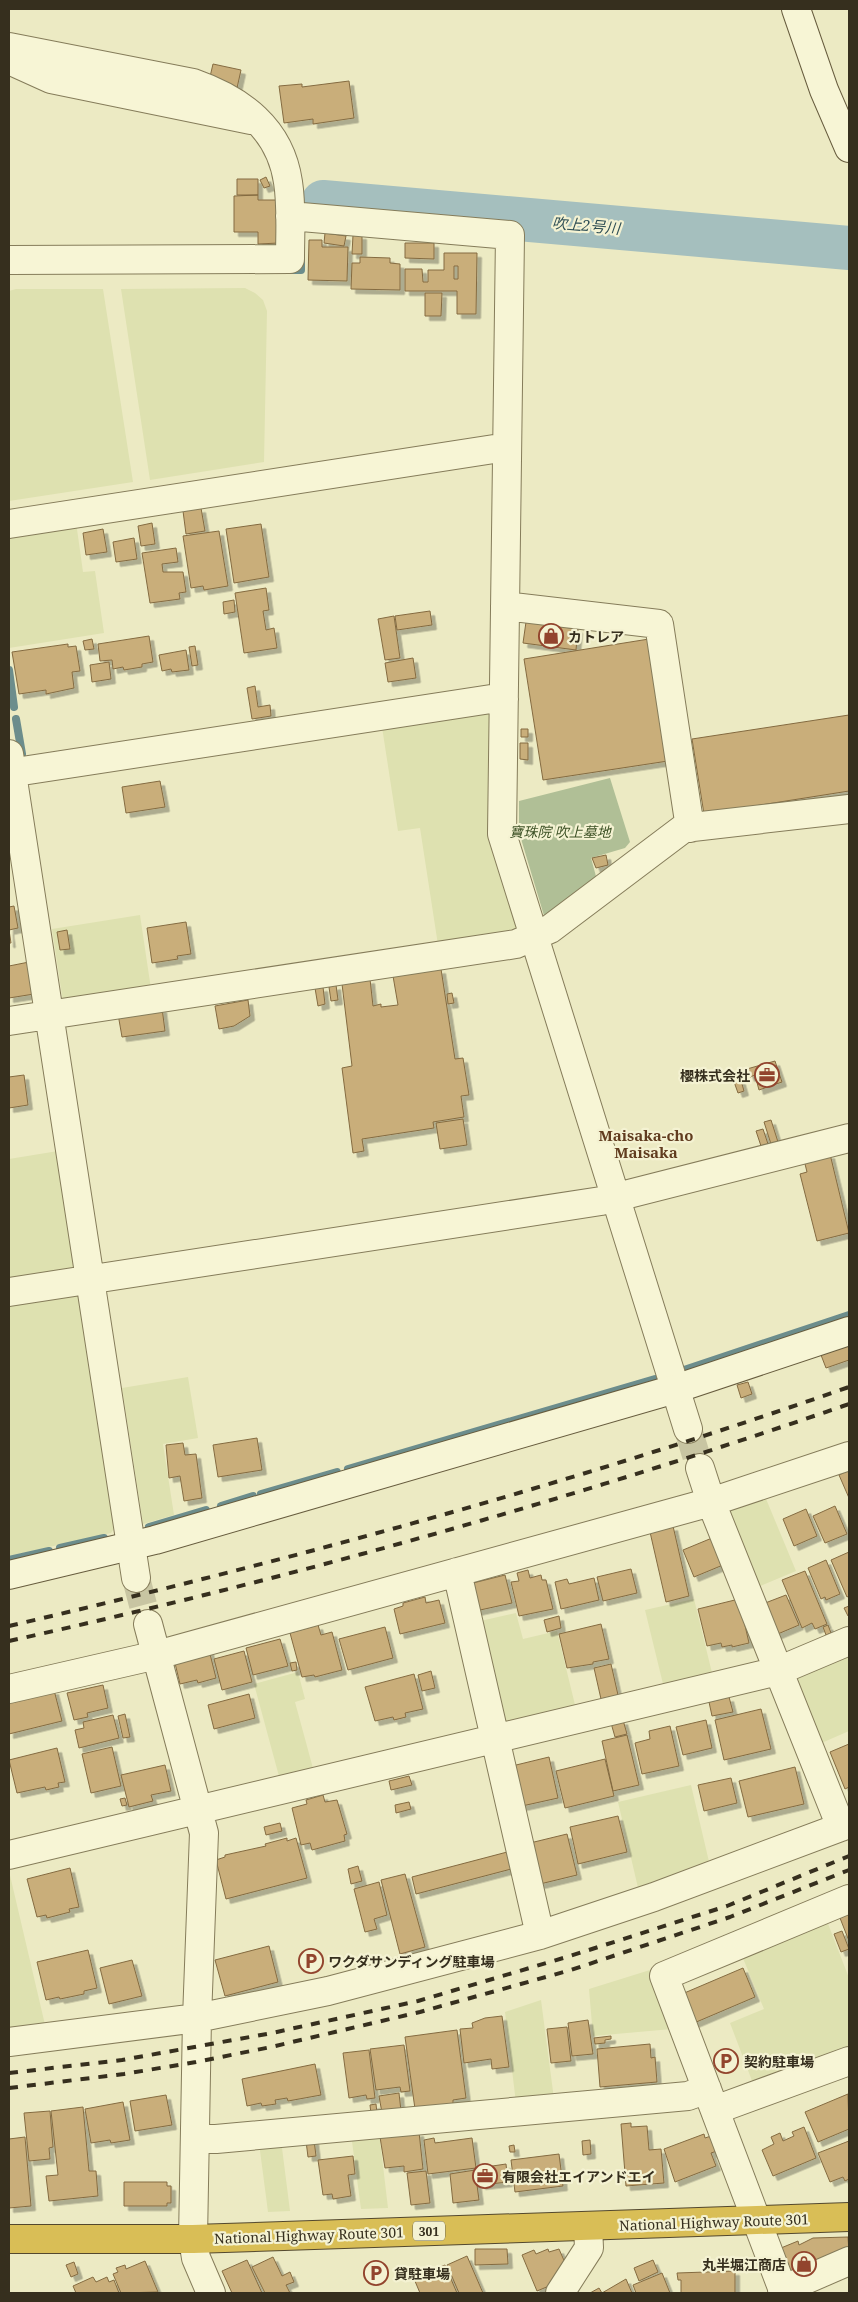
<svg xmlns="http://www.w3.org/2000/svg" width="858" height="2302" font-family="'Noto Serif','Noto Sans JP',serif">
<defs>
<filter id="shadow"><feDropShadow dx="4.5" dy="4.5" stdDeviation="0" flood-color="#0004"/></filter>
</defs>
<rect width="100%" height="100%" fill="#eceac3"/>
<path fill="#dee1b0" d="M245 288 255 293 263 300 267 311 264 462 150 480 121 289Z
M16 289H103L133 482 9 501V291Z
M76 522 83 572 95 571 104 633 9 648V533Z
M485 711 493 718 518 925 513 933 438 945 420 828 398 831 382 727Z
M140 915 151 989 63 1002 52 929Z
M58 1151 76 1265 71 1271 9 1280V1159Z
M74 1293 81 1297 116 1526 111 1533 9 1556V1303Z
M188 1377 198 1438 163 1444 174 1515 143 1524 122 1388Z
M764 1494 796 1571 753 1589 723 1507Z
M694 1599 713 1677 664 1688 645 1610Z
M516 1613 523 1639 557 1631 576 1709 505 1726 476 1622Z
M849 1656V1731L817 1745 795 1678Z
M298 1672 305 1699 295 1702 314 1772 280 1780 254 1684Z
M691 1785 710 1866 639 1892 618 1802Z
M9 1871 46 2029 9 2034Z
M825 1916 849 1978V2051L754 2086 730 2023 764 2009 740 1951Z
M650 1970 672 2029 593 2036 589 1989Z
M541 2000 554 2099 516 2103 505 2012Z
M379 2132 388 2208 361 2209 351 2134Z
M281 2140 290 2211 268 2212 259 2143Z"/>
<path fill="#b8ca97" d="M375 186 818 225 824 227 826 233 823 238 817 240 374 200 369 198 367 193 370 188Z"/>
<path fill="#b0bf96" d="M610 778 630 842 625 848 591 858 597 880 545 919 519 832V801Z"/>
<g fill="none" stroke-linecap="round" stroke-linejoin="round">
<path stroke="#6c8d8c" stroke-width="8" d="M321 205 323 202
M288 270H301V257
M9 670 14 707
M16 719 22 754
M681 1371 849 1315
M348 1469 655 1379
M261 1494 337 1472
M221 1506 253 1496
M149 1527 206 1510
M60 1548 104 1538
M9 1560 49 1551"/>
<path stroke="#a5bfbe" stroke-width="44" d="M323 202 849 248"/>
</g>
<path fill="#c9ae7a" stroke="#846b41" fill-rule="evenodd" filter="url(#shadow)" d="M213 64 241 70 237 88 209 81Z
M349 81 354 118 313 124V119L284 123 279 86 302 84V87Z
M266 177 270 186 264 188 260 180Z
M237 179H258V195H237Z
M258 195V200H279V243L258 244V232H234V196Z
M325 233 346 236 344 246 324 243Z
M353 235H362V254H352Z
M309 240H322V247H348L347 281 308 280Z
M405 243H434V259L405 258Z
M444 253H477L476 314H457V291H405V269H422L423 282H428V270H444ZM454 266H458V279H454Z
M360 257 390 258V263L400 264V290L351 289 352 263H360Z
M425 293H442L441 316H425Z
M201 508 205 531 186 534 183 511Z
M152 523 155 544 141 546 138 526Z
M261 524 269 577 234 583 226 529Z
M103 529 107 552 86 555 83 533Z
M219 531 228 586 204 590 203 586 191 588 183 536Z
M134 538 137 559 116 562 113 542Z
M176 548 178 562 162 564 163 572H183L186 592 179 593 180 599 150 603 142 553Z
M266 588 269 610 263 611 266 630 274 628 277 648 244 653 235 593Z
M234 600 235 612 224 614 223 602Z
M430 611 432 625 397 630 395 616Z
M394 616 400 658 385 660 378 619Z
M526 622 578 629 576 650 523 643Z
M149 636 153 662 142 664V667L124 670 123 667 113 669 112 660 100 661 98 644Z
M92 639 94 649 85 650 83 641Z
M649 639 668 761 543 780 524 659Z
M68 644V647L76 646 80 671 72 672 74 688 46 694V690L19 694 12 652Z
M195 646 198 665 192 666 189 647Z
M186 650 189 670 172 672 171 669 162 671 159 655Z
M413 658 416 678 388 682 385 663Z
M109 662 111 679 92 682 90 665Z
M255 686 258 707 270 705 271 716 252 719 247 688Z
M849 715V791L704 814 692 739Z
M521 729H528V737H521Z
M520 743H528V760L520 759Z
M160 781 165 807 126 813 122 787Z
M606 855 608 865 596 868 592 858Z
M14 906 18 928 9 930 11 943H9V907Z
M186 922 191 954 177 956 178 959 152 963 147 928Z
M67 930 70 949 60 950 57 932Z
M29 962 34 994 9 998V966Z
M441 969 455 1059 463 1058 469 1095 461 1096 464 1117 433 1122 434 1128 362 1139 364 1151 353 1153 342 1068 352 1066 342 984 370 979 373 1006 381 1004V1007L398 1005 393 976Z
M336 985 338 1000 331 1001 329 987Z
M323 987 325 1004 318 1006 315 988Z
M452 993 454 1003 448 1004 447 994Z
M248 1000 250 1016 234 1026 219 1029 215 1006Z
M162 1008 165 1031 122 1037 118 1014Z
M775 1061 782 1082 759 1090 755 1075 750 1077 747 1069Z
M24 1075 28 1105 9 1108V1077Z
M740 1077 744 1091 738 1093 733 1079Z
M463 1119 467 1145 440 1149 436 1123Z
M771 1120 778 1142 771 1144 764 1122Z
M763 1129 768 1144 761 1146 756 1131Z
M830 1154 849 1233 817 1241 800 1174 807 1172 804 1160Z
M849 1345V1360L826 1368 821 1355Z
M748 1382 752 1394 741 1398 737 1385Z
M257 1438 262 1470 218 1477 213 1445Z
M183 1443 185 1455 196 1454 202 1498 184 1501 180 1476 169 1478 166 1445Z
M849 1470V1498L839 1475Z
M835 1506 847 1534 825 1543 813 1516Z
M806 1509 817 1536 794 1546 783 1519Z
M673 1526 689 1596 666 1602 650 1532Z
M712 1538 723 1565 694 1577 683 1550Z
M849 1552V1596L847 1597 831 1560Z
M826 1560 840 1594 826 1600 825 1597 821 1599 808 1568Z
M631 1569 637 1593 603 1601 597 1577Z
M528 1570 530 1578 541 1575 542 1580H546L553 1609 519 1616 511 1582 519 1581 517 1573Z
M805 1571 827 1624 815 1629 812 1623 802 1628 782 1580Z
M505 1575 512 1603 471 1612 465 1585Z
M594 1578 599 1600 561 1609 555 1582 567 1579 569 1584Z
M786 1595 799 1625 773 1636 760 1605Z
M425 1597 426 1603 439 1600 445 1623 400 1634 394 1609 403 1606V1603Z
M739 1599 749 1643 732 1647V1645L722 1647 721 1643 707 1646 698 1609Z
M849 1606V1615L848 1616 844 1608Z
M559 1616 561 1628 547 1632 544 1620Z
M601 1624 609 1659 593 1662V1664L567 1668 559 1634Z
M318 1625 321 1635 332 1632 342 1670 315 1677 314 1675 302 1677 290 1633Z
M828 1625 831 1633 826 1635 823 1627Z
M385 1627 393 1658 348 1670 339 1639Z
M280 1639 288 1666 253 1675 246 1648Z
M209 1650 216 1678 198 1683 197 1680 180 1684 174 1659Z
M244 1651 252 1682 222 1690 214 1659Z
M296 1662 297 1670 292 1671 290 1663Z
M611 1664 618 1695 601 1699 594 1668Z
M431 1671 435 1688 422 1691 418 1675Z
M414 1674 423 1709 405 1713 406 1717 394 1720 393 1717 375 1721 365 1687Z
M103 1685 108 1708 87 1713 88 1717 74 1720 67 1693Z
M54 1690 62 1721 9 1734V1700Z
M249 1694 255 1718 214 1729 208 1705Z
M729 1697 733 1712 712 1716 709 1702Z
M761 1709 771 1749 724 1760 715 1720Z
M125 1714 130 1737 123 1738 118 1716Z
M113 1715 119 1738 79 1748 75 1730 84 1728 83 1722Z
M623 1720 627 1734 615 1737 611 1723Z
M706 1720 712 1748 683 1755 676 1727Z
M670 1726 679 1766 642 1774 635 1743 650 1739 649 1731Z
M627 1735 639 1785 613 1791 602 1741Z
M849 1744V1787L845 1789 830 1752Z
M112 1747 121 1786 91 1793 82 1754Z
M57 1748 65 1782 58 1783 59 1787 46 1790 45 1787 17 1793 9 1760Z
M549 1757 558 1798 522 1806 512 1766Z
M605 1759 614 1796 565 1808 556 1771Z
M165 1765 171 1791 151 1795 153 1801 129 1807 121 1775Z
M795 1767 804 1804 748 1817 739 1781Z
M409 1776 412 1785 391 1790 389 1781Z
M731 1778 737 1803 704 1811 698 1785Z
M323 1795 325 1802 337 1800 347 1834 344 1835 345 1841 312 1850 310 1843 301 1845 292 1808 307 1804 306 1800Z
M125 1798 127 1805 122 1806 120 1799Z
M409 1802 411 1809 396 1813 395 1805Z
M618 1816 627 1852 578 1864 570 1827Z
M280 1823 282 1831 266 1835 264 1827Z
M567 1834 577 1875 540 1884 530 1843Z
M287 1838V1841L296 1838 307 1878 226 1899 216 1860 225 1857V1855L266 1846 265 1844Z
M511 1851 515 1868 416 1894 412 1877Z
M358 1866 362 1881 351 1884 348 1869Z
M70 1868 79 1907 69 1909 70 1912 47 1918 46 1915 37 1917 27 1879Z
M405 1874 425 1947 400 1954 381 1880Z
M379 1882 387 1915 374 1919 377 1929 365 1932 354 1889Z
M849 1914V1941L840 1918Z
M842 1931 849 1949 841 1952 834 1934Z
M269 1946 278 1982 225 1996 215 1960Z
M88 1950 97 1988 84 1991V1994L60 1999 59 1997 46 2000 37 1962Z
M132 1960 142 1996 109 2004 100 1968Z
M743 1968 755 1997 694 2023 682 1994Z
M502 2016 509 2067 492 2069 491 2059 464 2063 460 2029 473 2028 472 2023 485 2018Z
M588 2020 593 2054 572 2056 568 2023Z
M567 2027 571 2061 551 2063 547 2029Z
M457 2030 466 2098 453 2100V2104L415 2109 405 2037Z
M611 2036V2039L605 2040V2043L595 2044 594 2038Z
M650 2044 651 2058 655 2057 657 2082 600 2087 597 2049Z
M404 2045 410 2091 401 2092 400 2087 376 2090 370 2049Z
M369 2050 375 2098 367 2099 366 2095 349 2098 343 2053Z
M315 2064 321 2095 288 2101 287 2098 275 2100 276 2104 262 2106 261 2103 247 2106 242 2079Z
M399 2093 401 2111 382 2113 379 2096Z
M848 2094 849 2129 818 2142 805 2112Z
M166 2095 172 2125 135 2131 130 2101Z
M123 2102 130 2140 111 2143 110 2140 91 2143 85 2109Z
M376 2104 377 2113 371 2114 370 2105Z
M83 2107 89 2171H96L98 2196 49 2201 46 2176 58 2175 51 2111Z
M50 2111 53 2147 49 2148 50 2159 29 2161 24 2113Z
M631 2123V2127L647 2126 649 2150 661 2149 664 2183 626 2186 621 2124Z
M804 2127 816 2158 773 2176 762 2150 774 2144 771 2137 780 2133 783 2141 794 2136 792 2132Z
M419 2132 423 2169 404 2172V2166L385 2168 380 2137Z
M704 2134 705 2138 711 2136 717 2151 711 2153 716 2166 675 2182 664 2149Z
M25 2137 31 2206 9 2208V2139Z
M434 2138 435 2143 472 2138 476 2168 428 2174 424 2140Z
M314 2140 316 2156 308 2157 306 2141Z
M590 2140 591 2154 583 2155 582 2141Z
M849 2141V2179L845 2181 843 2177 830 2182 818 2153Z
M514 2145 515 2152H510L509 2146Z
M559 2154 563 2186 515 2192 511 2160Z
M353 2156 355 2174 348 2175 351 2196 333 2199 332 2194 323 2195 318 2160Z
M506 2164 508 2182 481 2185 479 2168Z
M475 2170 479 2200 453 2203 450 2174Z
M426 2171 430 2203 411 2205 407 2173Z
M124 2182H167V2186H171V2203H167V2206H124Z
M848 2237 849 2252 793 2276 781 2248 798 2241 799 2245 813 2238Z
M475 2249H507L508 2264 475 2265Z
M548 2249 549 2252 559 2249 566 2265 561 2281 537 2291 522 2255 534 2250 536 2254Z
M467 2256 483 2293H459L447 2265Z
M273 2257 282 2276 290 2272 294 2282 286 2285 290 2293H265L252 2267Z
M247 2260 262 2293H232L222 2271Z
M653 2260 658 2272 639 2281 634 2268Z
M145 2261 158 2292 121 2293 113 2274 118 2272 116 2268 125 2265 126 2269Z
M74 2262 78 2274 71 2277 66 2265Z
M445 2265 457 2293H420L412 2274 425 2268 427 2272Z
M735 2271V2293H681V2280H678L677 2273Z
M662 2273 670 2293H636L633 2285Z
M93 2277 96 2282 107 2277 109 2282 114 2280 119 2293H76L73 2286Z
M626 2279 632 2293H590L599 2288 602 2293Z"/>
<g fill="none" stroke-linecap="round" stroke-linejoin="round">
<path stroke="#c8c5a2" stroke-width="28" stroke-dasharray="28 14" stroke-linecap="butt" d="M688 1429 700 1468
M136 1578 148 1624"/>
<defs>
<path id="street" d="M9 47 193 83C241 100 280 128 288 182 292 207 290 234 290 259L9 260
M9 60 51 79 251 120
M290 216 510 235 502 834 688 1429
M9 524 494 449H507
M505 606 659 624 690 828
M9 754 136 1578
M9 773 491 699H504
M9 1021 516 944 550 929 684 828 849 809
M9 1292 601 1201 849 1138
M700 1468 711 1502 841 1827
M457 1572 540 1935
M148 1624 204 1833 197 2018 193 2239 196 2258 211 2293
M9 1689 157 1655 711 1502 849 1456
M9 1855 778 1671 849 1641
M9 2042 197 2018 328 1991 540 1935 654 1897 849 1824
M715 2110 849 2061
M195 2139H216L688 2096 707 2089
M782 2290 849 2261
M560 2293 589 2248 588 2226
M784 2293 664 1976 849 1899"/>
<path id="secondary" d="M796 9 824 90 849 148
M9 1575 155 1540 675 1389 849 1331"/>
<path id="highway" d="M9 2239H193L849 2217"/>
</defs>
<use href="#street" stroke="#857c5a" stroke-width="30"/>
<use href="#secondary" stroke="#675c3e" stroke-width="30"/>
<use href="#highway" stroke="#53482e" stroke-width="30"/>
<use href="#street" stroke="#f7f5d5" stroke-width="28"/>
<use href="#secondary" stroke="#f7f5d5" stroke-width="28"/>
<use href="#highway" stroke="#d9be56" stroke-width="28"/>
<path stroke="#362f1e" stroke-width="4" stroke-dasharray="9 9" stroke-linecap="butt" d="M9 1626C292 1560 575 1483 849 1387
M9 1641C293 1578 574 1499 849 1404
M9 2073 122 2060 272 2033 418 2001 570 1956 727 1906 849 1856
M9 2088 124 2074 196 2062 271 2047 420 2012 571 1970 730 1917 849 1870"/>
</g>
<defs>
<symbol id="shop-ring" viewBox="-11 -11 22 22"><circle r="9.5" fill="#f4f2d2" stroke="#92442d" stroke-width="1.5"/><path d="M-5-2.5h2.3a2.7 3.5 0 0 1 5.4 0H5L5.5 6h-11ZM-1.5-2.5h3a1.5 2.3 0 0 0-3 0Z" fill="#92442d"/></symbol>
<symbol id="office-ring" viewBox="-11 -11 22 22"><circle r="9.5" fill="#f4f2d2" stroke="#92442d" stroke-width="1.5"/><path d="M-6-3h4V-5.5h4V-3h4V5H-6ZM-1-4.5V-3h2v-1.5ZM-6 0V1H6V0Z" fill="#92442d"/></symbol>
<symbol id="parking-ring" viewBox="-11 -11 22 22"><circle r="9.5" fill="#f4f2d2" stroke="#92442d" stroke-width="1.5"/><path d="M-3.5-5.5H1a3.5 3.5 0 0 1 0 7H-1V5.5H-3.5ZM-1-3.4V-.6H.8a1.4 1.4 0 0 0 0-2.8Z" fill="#92442d"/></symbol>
</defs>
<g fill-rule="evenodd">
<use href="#shop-ring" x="537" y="622" width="28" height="28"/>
<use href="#office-ring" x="753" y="1061" width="28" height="28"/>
<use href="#parking-ring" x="297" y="1947" width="28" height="28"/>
<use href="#parking-ring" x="712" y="2047" width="28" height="28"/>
<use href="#office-ring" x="471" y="2162" width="28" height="28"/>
<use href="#shop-ring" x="790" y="2250" width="28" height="28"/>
<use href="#parking-ring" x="362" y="2259" width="28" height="28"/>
</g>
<g text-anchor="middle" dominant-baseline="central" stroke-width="4.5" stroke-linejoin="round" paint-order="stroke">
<rect fill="#f4f2d2" stroke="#6f6a54" stroke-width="1" x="413" y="2221.5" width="32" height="19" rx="4"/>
<g font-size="12" font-weight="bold" fill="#362f1e">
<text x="429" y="2231">301</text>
</g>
<g font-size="14" font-weight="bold" fill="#362f1e" stroke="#f4f2d2" text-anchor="start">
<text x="568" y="636">カトレア</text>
<text x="750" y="1075" text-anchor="end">櫻株式会社</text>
<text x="328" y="1961">ワクダサンディング駐車場</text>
<text x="744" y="2061">契約駐車場</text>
<text x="502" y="2176">有限会社エイアンドエイ</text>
<text x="786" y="2264" text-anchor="end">丸半堀江商店</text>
<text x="394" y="2273">貸駐車場</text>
</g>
<g font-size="14" font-style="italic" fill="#3c5125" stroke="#f4f2d2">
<text x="560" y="831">寶珠院 吹上墓地</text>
</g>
<g font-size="14" fill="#362f1e" stroke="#f4f2d2">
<text transform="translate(714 2222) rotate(-2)">National Highway Route 301</text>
<text transform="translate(309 2235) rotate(-2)">National Highway Route 301</text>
</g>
<g font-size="15" font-style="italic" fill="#2e4e55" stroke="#f4f2d2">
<text transform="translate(586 225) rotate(5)">吹上2号川</text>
</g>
<g font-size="15" font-weight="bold" fill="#613c1f" stroke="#f4f2d2">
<text x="646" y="1135">Maisaka-cho<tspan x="646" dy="17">Maisaka</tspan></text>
</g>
</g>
<rect width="858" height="2302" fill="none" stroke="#362f1e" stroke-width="20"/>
</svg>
